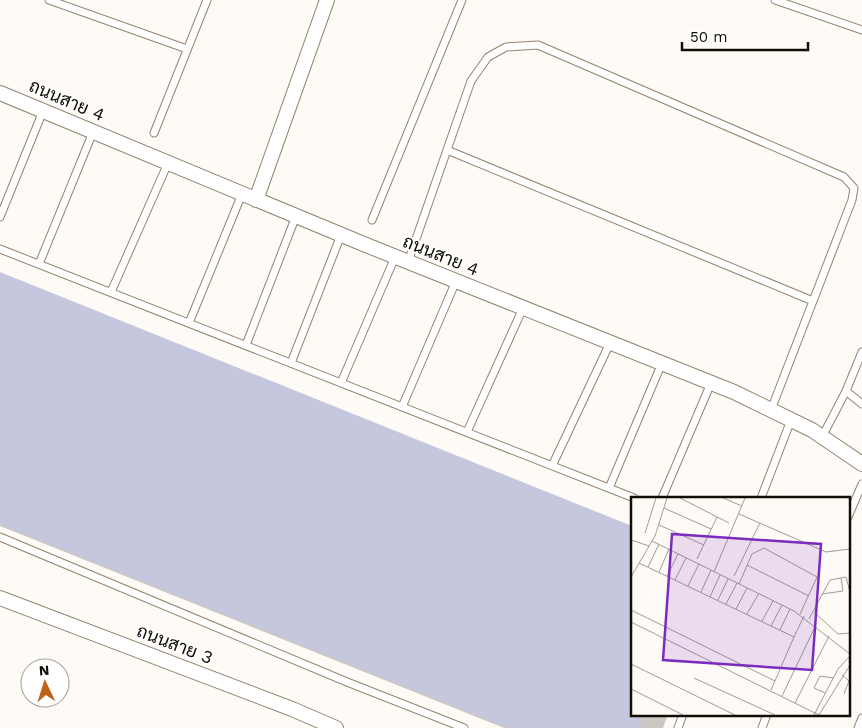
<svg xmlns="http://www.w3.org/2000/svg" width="862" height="728" font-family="'Work Sans',Sarabun,sans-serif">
<rect width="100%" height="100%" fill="#fefbf6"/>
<path fill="#0003" d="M0 273 632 527V714H668L663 728H504L0 526Z"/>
<path fill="#c5c7df" d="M0 272 632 526V714H644L639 728H509L0 524Z"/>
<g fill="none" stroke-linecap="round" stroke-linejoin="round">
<defs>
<path id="lane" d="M49 0 187 49
M775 0 862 30
M154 133 207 0
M447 150 813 301
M0 217 43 111
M372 220 462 0
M0 249 634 498
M408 262 471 81 488 57 506 47 538 45 844 177 854 188 852 200 771 410
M39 264 93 132
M111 292 168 163
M189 323 242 194
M246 345 296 216
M291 363 341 235
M341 383 395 257
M846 391 862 404
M402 407 456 281
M467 432 523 308
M822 437 846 391 862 352
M552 466 610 343
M609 488 662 363
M662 498 711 383
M761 498 791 420
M848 517 862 484
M0 537 347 682 464 728
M678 728 683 714
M762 728 767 714
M858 728 862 718"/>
<path id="street" d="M0 93 366 245 734 392 812 430 862 464
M256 200 327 0
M0 598 292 709 336 728"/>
</defs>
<use href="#lane" stroke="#928470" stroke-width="9"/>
<use href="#street" stroke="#928470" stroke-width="16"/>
<use href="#lane" stroke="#fff" stroke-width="7"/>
<use href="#street" stroke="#fff" stroke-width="14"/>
</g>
<g text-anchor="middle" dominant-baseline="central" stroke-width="4" stroke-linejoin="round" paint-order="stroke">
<g font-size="18" fill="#120d06" stroke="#fff">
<text transform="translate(67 100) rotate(23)">ถนนสาย 4</text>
<text transform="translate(441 255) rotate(22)">ถนนสาย 4</text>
<text transform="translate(175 644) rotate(21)">ถนนสาย 3</text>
</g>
</g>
<g transform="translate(631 497)">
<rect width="219" height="219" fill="#fefbf6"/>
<path fill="none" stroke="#a09c96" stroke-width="1" d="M49 1 98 26M92 1 111 9M33 11 80 32M108 17 195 55 219 52M28 28 73 48M14 36 25 1M0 43 18 49M21 44 163 114 219 157M66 62 86 20M8 66 163 140 173 119M116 68 178 99M17 70 28 47M28 75 38 52M83 75 114 1M36 79 47 57M103 79 129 26M0 80 24 39 36 1M44 83 55 61M108 87 121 57 133 51 186 80 169 117M57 89 68 67M70 95 80 73M191 97 212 94 210 81M79 100 89 78M87 103 97 82M95 107 106 86M105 112 116 91M0 113 144 184M183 115 207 137 219 136M116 117 128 96M178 122 199 83 215 80 219 95M131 124 142 104M0 125 188 218M140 129 151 108M149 133 159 112M0 167 104 218M211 178 218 184 213 197M63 181 144 218M0 192 52 218M140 193 163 140M194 196 183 191 189 179 202 181M151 199 185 128M164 206 198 139M183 218 207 172 219 159M188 218 219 168"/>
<path fill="#7b2cbf" fill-opacity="0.15" stroke="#7b2cbf" stroke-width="2.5" d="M41 37 190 47 181 173 32 163Z"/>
<rect width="219" height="219" fill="none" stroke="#120d06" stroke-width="2.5"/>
</g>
<g transform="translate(45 683) rotate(356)"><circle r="24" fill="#ffffff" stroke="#a09e9b"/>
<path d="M0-4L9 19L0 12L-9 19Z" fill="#c06216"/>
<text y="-8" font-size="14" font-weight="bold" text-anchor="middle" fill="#120d06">N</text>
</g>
<path d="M682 42v8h126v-8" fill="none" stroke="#120d06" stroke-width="2.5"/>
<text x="690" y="42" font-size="15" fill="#120d06" stroke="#ffffff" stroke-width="4" paint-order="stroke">50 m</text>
</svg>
